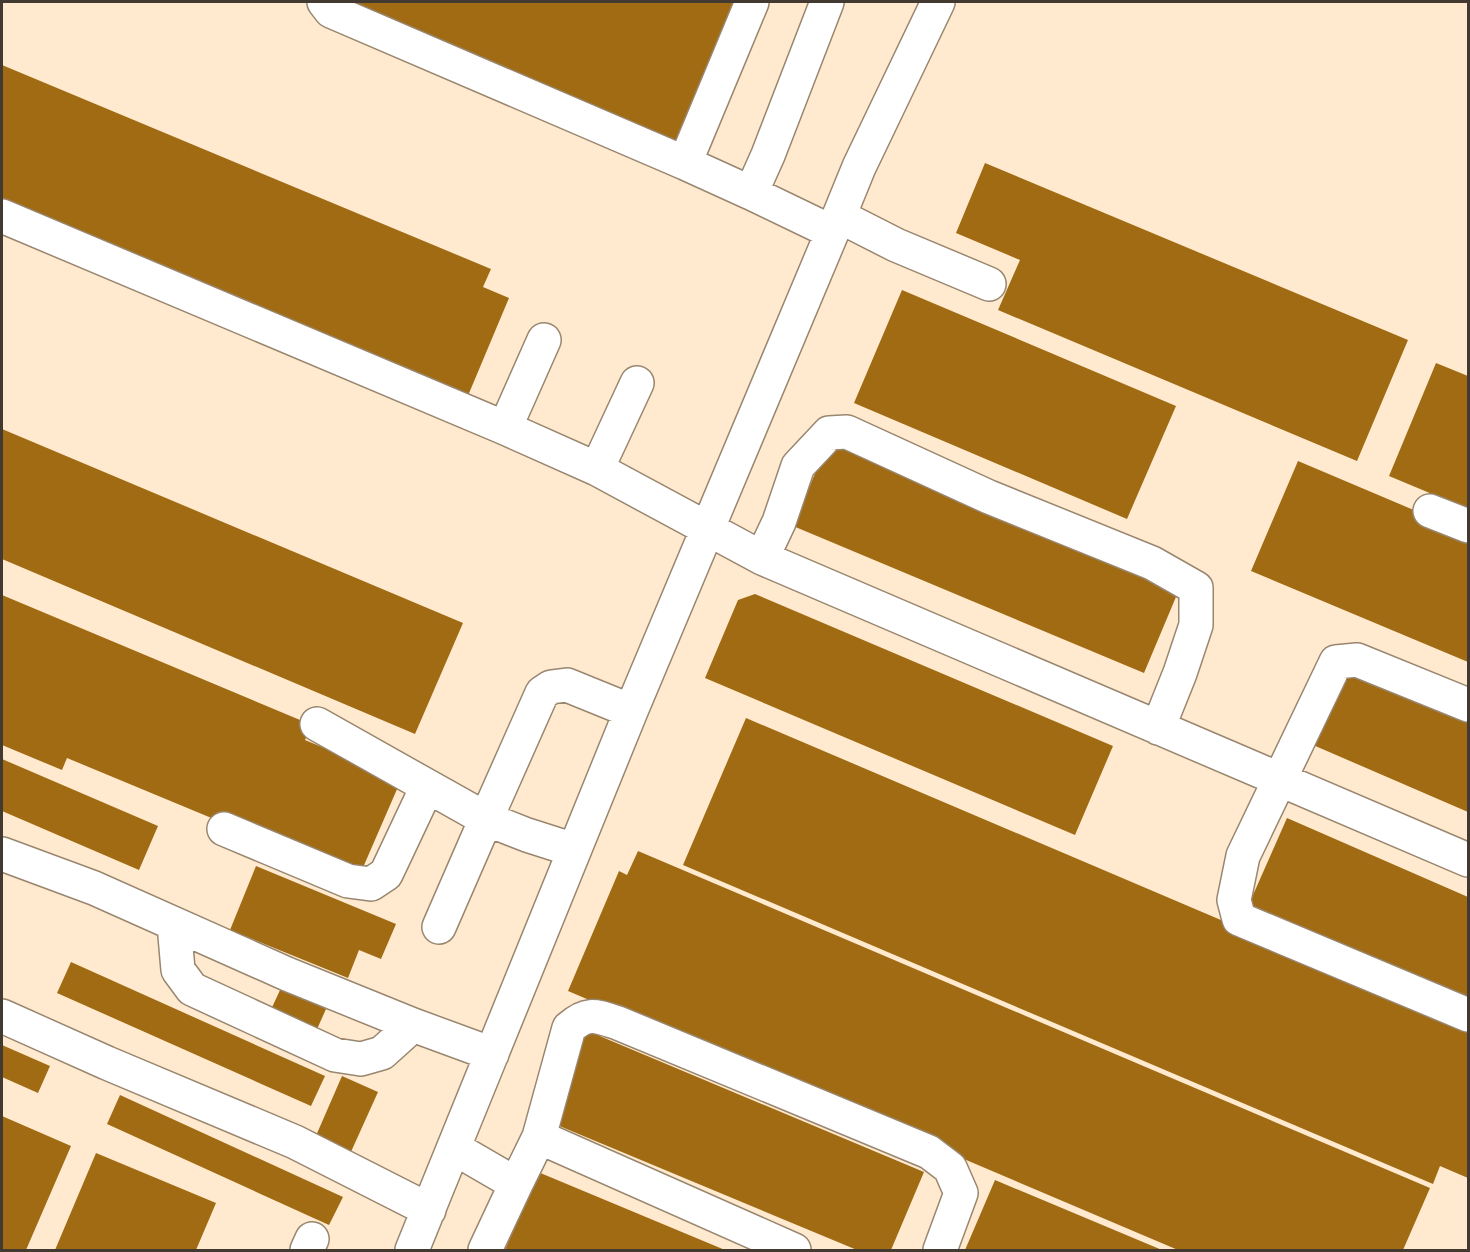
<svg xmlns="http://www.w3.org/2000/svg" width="1470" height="1252" font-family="'Times New Roman',serif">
<rect width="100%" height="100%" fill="#ffead0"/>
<path fill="#a06b13" d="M331 2H733L674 153Z
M2 65 491 269 483 287 509 298 467 398 2 204Z
M985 163 1408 340 1357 461 998 310 1020 260 956 233Z
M902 290 1176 406 1127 519 854 403Z
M1436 363 1468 376V509L1389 476Z
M2 429 463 623 415 734 2 559Z
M830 438 1181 585 1144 673 793 526Z
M1298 461 1468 533V662L1251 571Z
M755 594 1113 746 1075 835 705 678 738 600Z
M2 595 312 725 305 740 401 780 358 879 67 758 62 770 2 745Z
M1352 657 1468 707V812L1313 745Z
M746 718 1468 1025V1178L1440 1166 1433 1184 683 865Z
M2 759 158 826 139 870 2 811Z
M1287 818 1468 897V999L1249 904Z
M638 851 1430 1188 1403 1250H1178L568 991 619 871 627 875Z
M256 866 396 924 381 959 359 950 348 978 230 930Z
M71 962 325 1076 311 1106 57 993Z
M281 988 326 1009 314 1036 268 1016Z
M583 1029 924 1172 891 1250H857L545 1120Z
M2 1045 50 1066 38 1093 2 1077Z
M342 1076 378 1092 350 1154 315 1138Z
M120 1095 343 1197 329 1225 107 1124Z
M2 1116 71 1146 26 1250H2Z
M96 1153 216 1203 196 1250H55Z
M538 1172 725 1250H505Z
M995 1180 1162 1250H965Z"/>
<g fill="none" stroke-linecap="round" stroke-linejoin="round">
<defs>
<path id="minor" d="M324 2 331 11 685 163
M827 2 768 155 751 193 832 232
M751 193 685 163 752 2
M2 216 505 428 597 469 762 558 1468 860
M839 216 896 245 989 284
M505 428 544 340
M597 469 637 383
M1430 511 1468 526
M762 558 779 522 798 466 829 433 847 432 989 497 1152 563 1196 588V625L1180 673 1158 728
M1468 705 1357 660 1336 662 1243 856 1234 900 1239 919 1468 1015
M317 724 486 819 542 693 551 687 567 685 631 711
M224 829 348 881 371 884 386 874 427 787
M2 854 94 888 287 974 413 1025 492 1054
M174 924 178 970 192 989 335 1055 361 1059 382 1053 413 1025
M439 927 486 819 527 835 574 850
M2 1016 107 1063 295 1142 429 1210
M539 1137 794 1250
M454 1148 516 1184 539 1137 569 1028C588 1011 596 1016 618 1023L929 1152 950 1168 961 1193 940 1250
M307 1250 312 1239
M412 1250 631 711 839 216 859 167 938 2
M485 1250 516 1184"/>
</defs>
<use href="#minor" stroke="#99866f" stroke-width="36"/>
<use href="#minor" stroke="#fff" stroke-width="33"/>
</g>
<rect width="1470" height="1252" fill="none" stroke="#423a30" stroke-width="6"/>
</svg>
